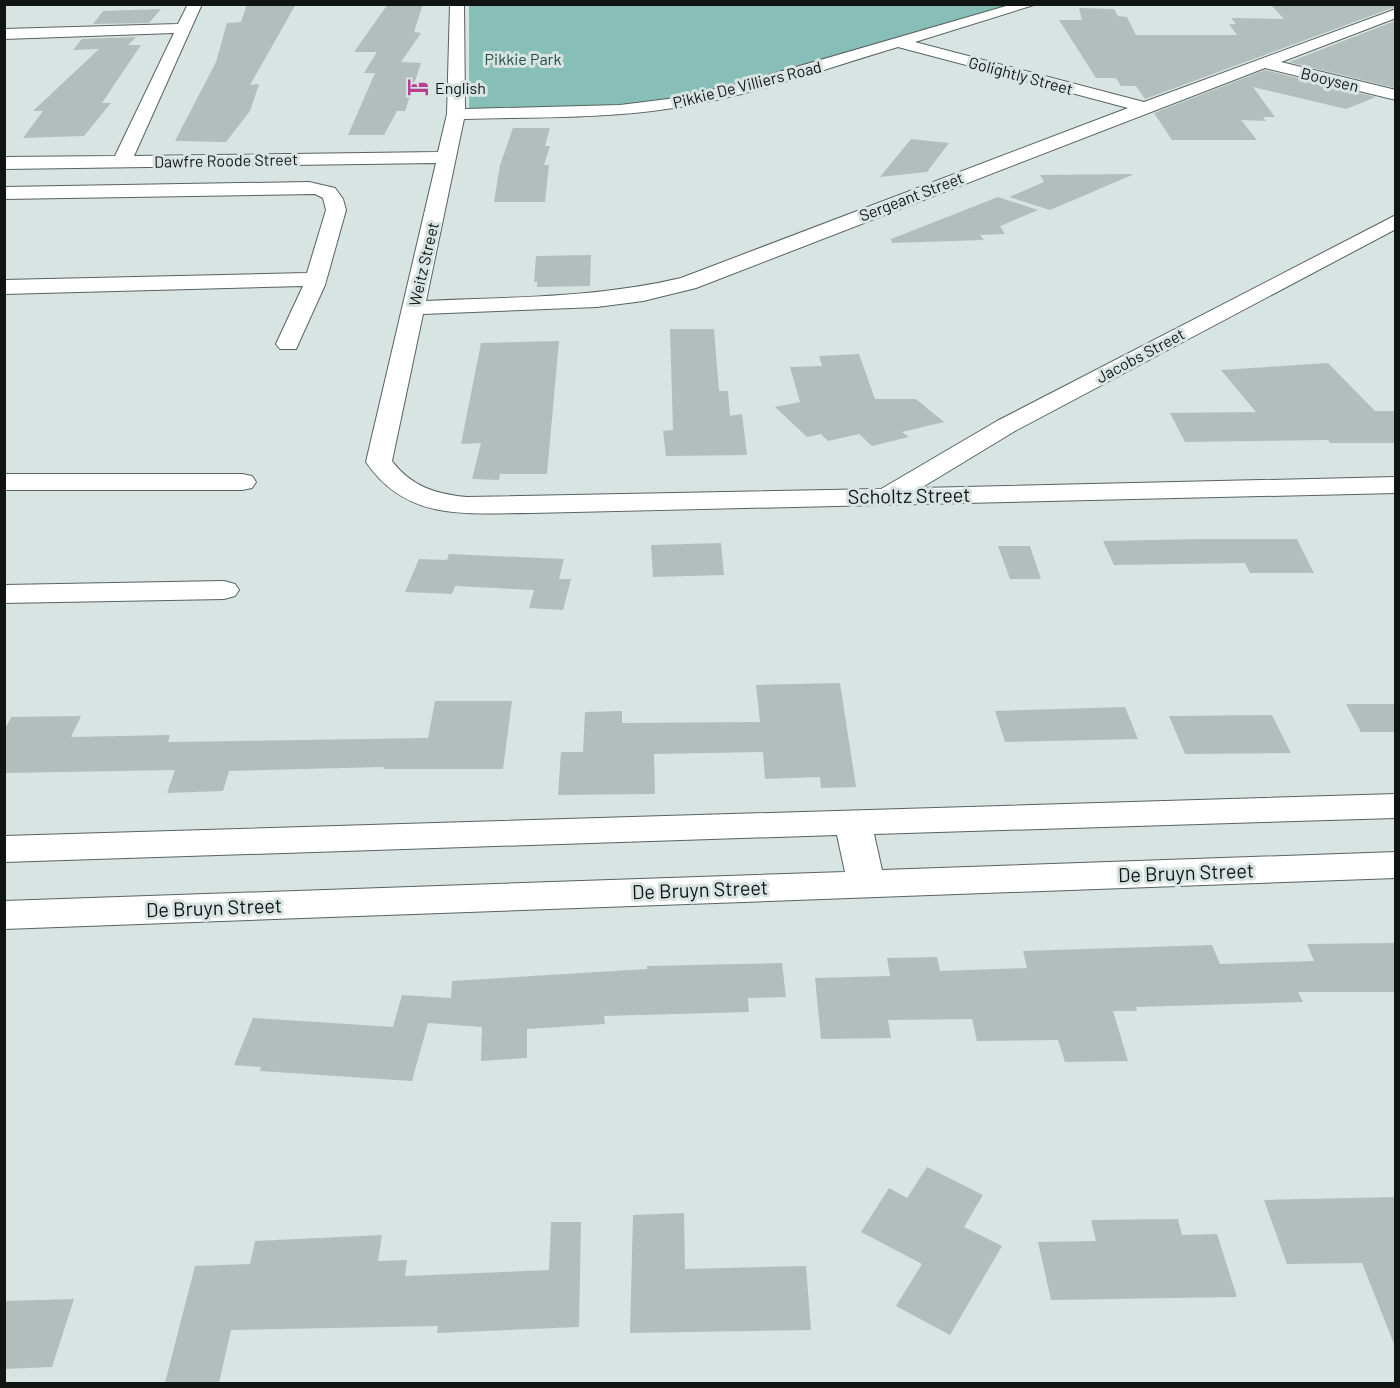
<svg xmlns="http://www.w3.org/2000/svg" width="1400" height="1388" font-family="Barlow,sans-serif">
<rect width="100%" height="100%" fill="#d8e4e2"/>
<path fill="#87bfb8" d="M469 5H1024L705 96 626 109 469 113Z"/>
<path fill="#b2bebc" d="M247 4H296L250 85 259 84 250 111 226 142 175 141 216 62 227 23 241 22Z
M388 4H423L414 32 421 33 401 62 421 63 405 111H397L384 135H348L375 73H364L377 52H354Z
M1270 4H1395V7L1145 99 1136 86H1121L1116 78H1096L1059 20H1082L1079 8 1114 9 1118 16 1127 17 1136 35H1237L1229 24H1236L1231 18 1284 19Z
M161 9 149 23 93 24 103 11Z
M1395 21V88L1289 62Z
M136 37 128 45H141L102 103H111L84 136 23 138 43 111H33L99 49 73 50 82 39Z
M1265 70 1376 97 1346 109 1253 87 1275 117H1263L1266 121 1241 120 1257 140H1172L1154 113Z
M513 128H550L545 146H550L544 165H549L545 202H494L500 165Z
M911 139 949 143 927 172 880 177Z
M1040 175 1132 174V175L1050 210 1009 197 1044 182Z
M998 197 1038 210 1000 226 1005 234 980 235 984 240 892 243 891 239Z
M591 255 590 286 537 287V282H534L536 256Z
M670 329H714L719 391H728L730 416 742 414 747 455 666 456 663 431 673 430Z
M559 341 547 474H500L499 480 472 479 481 443 461 444 481 343Z
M859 354 875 399H916L944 422 902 432 909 437 872 446 859 434 828 441 821 434 807 437 775 407 800 402 790 367 822 366 819 356Z
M1328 363 1375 411H1395V443H1330L1328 440 1185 442 1170 413 1256 412 1221 370Z
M1201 539H1297L1314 573H1250L1245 563 1114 565 1103 541Z
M721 543 724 575 653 577 651 545Z
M998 546H1030L1041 579H1010Z
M449 554 564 559 559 579H571L563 610 529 608 534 590 455 586 452 594 405 592 419 559 447 560Z
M840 683 856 787 821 788 820 777 765 779 763 752 654 754 655 794 558 795 561 752H583L585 712 622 711V723L760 722 756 685Z
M435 701H512L503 769H383L384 767 229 771 223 791 167 793 175 770 4 773V731L11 717 81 716 71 737 170 735 168 742 428 738Z
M1346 704H1395V732H1361Z
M1125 707 1138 739 1005 742 995 711Z
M1272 715 1291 753 1185 754 1169 716Z
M1395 943V992H1298L1303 1002 1136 1007 1137 1011H1113L1128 1061 1065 1062 1058 1040 977 1041 972 1019 888 1020 891 1038 821 1039 815 978 890 976 887 958 937 957 940 971 1027 968 1023 951 1212 945 1220 964 1314 961 1307 944Z
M782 963 786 997 748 998 749 1012 604 1016 605 1024 527 1029V1058L481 1061 482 1027 428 1023 412 1081 260 1071 261 1067 234 1065 253 1018 393 1027 402 995 451 998 452 981 647 969V966Z
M927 1167 983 1195 964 1227 1002 1246 950 1335 896 1306 922 1264 861 1232 889 1188 907 1198Z
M1395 1197V1344H1394L1362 1263 1287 1264 1264 1200Z
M684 1213 685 1269 806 1266 811 1330 630 1333 633 1215Z
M1178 1219 1182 1235 1217 1234 1237 1297 1051 1300 1038 1242 1096 1241 1091 1220Z
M551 1222H581L579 1327 437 1333 438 1326 231 1330 219 1383H165L195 1266 250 1264 255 1241 382 1235 378 1261 407 1260 405 1276 549 1270Z
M74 1299 52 1367 4 1369V1301Z"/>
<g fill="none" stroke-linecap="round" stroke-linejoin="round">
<defs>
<path id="minor" d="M188 4H202L134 156 438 152 447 114 450 4H464L465 109 620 105 676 98 741 83 1013 4H1037L915 42 1144 102 1396 9V18L1281 62 1396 90V100L1265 68 696 288 643 301 597 307 423 314 392 461C412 487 436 494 467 497L881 489 997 421 1396 215V229L1015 431 921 488 1396 477V493L531 513C466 513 407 522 366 462L436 163 4 169V157L115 156 174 33 4 39V29L178 24ZM898 47 1128 108 681 278C597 298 511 297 426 301L464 119C534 117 604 119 673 108 749 97 824 69 898 47Z
M309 182 335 188 343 199 346 210 325 285 296 349H280L276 344 303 286 4 294V280L307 273 326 210 323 198 315 194 4 199V187Z
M4 474H242L252 476 256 482 252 488 242 490H4Z
M224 581 235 584 239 590 235 596 224 599 4 603V585Z"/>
<path id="tertiary" d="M1396 794V818L874 834 882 870 1396 852V878L4 929V901L845 872 837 835 4 862V836Z"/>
</defs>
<use href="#minor" stroke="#586361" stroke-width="2"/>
<use href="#tertiary" stroke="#586361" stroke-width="2"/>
<use href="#minor" fill="#fff" fill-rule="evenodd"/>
<use href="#tertiary" fill="#fff" fill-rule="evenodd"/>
</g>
<defs>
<symbol id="hotel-bare" viewBox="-9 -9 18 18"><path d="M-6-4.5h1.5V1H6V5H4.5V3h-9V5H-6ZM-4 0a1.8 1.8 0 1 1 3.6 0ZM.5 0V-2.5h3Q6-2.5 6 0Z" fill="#b83f91" stroke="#d8e4e2" stroke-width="2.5" paint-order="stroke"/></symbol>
</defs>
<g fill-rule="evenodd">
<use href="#hotel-bare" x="403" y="72" width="30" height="30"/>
</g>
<g text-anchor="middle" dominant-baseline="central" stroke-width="6" stroke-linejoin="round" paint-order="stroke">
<g font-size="16" fill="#224e49" stroke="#d8e4e2">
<text x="523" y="58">Pikkie Park</text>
</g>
<g font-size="16" fill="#101514" stroke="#d8e4e2">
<text transform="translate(1021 75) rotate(15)">Golightly Street</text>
<text transform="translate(1330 79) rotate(14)">Booysen</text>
<text transform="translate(747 84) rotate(-14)">Pikkie De Villiers Road</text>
<text transform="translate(226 160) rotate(-1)">Dawfre Roode Street</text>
<text transform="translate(911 196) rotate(-21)">Sergeant Street</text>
<text transform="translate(423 264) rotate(-77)">Weitz Street</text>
<text transform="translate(1140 355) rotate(-28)">Jacobs Street</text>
</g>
<g font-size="16" fill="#101514" stroke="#d8e4e2" text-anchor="start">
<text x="435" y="87">English</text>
</g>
<g font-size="20" fill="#101514" stroke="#d8e4e2">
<text transform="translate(909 495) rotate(-1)">Scholtz Street</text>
<text transform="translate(1186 872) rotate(-2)">De Bruyn Street</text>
<text transform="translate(700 889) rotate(-2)">De Bruyn Street</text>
<text transform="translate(214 907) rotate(-2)">De Bruyn Street</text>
</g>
</g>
<rect width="1400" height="1388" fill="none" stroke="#101514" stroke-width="12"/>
</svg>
